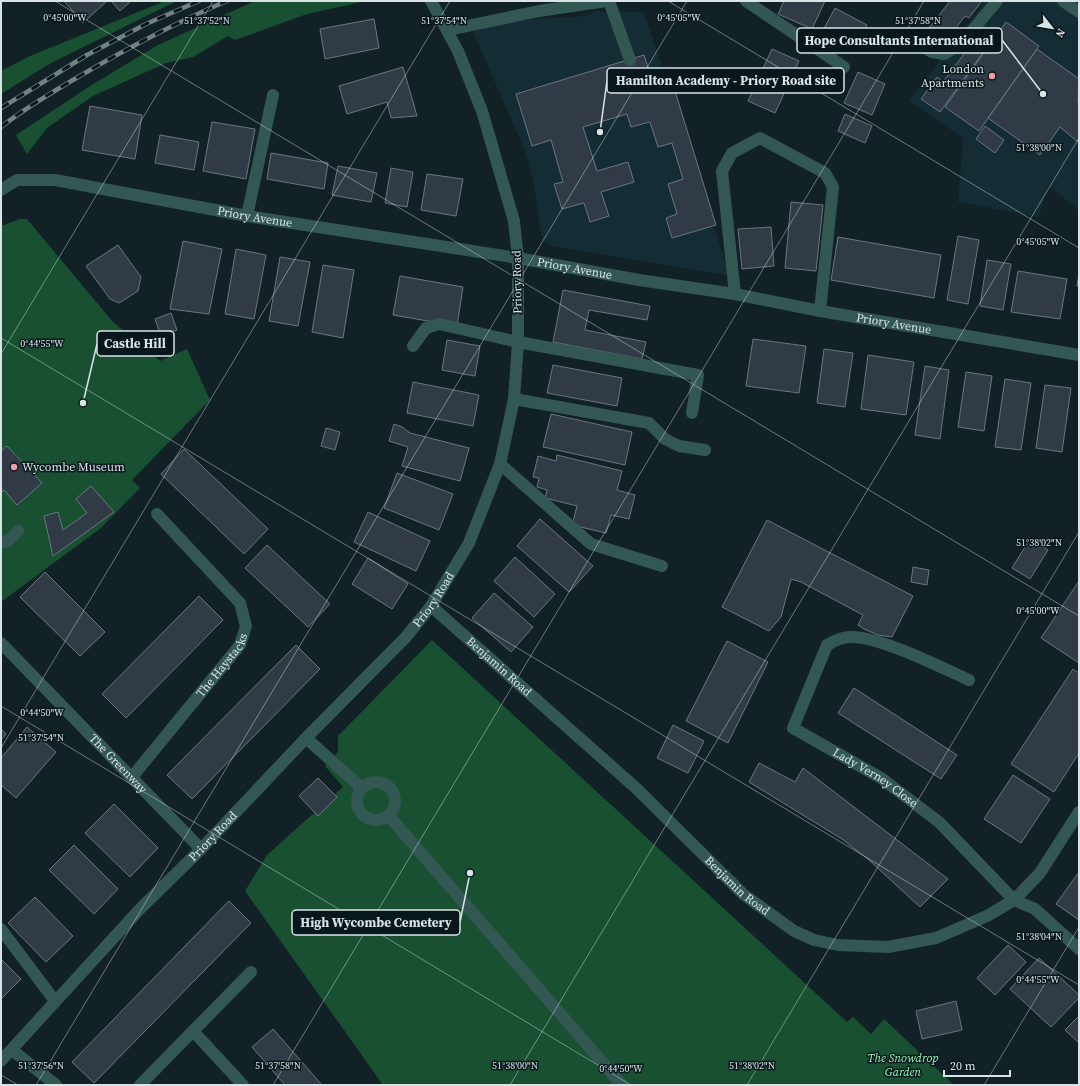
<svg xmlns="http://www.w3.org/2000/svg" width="1080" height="1086" font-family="'Source Serif 4',serif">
<rect width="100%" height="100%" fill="#112125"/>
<path fill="#142c33" d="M985 1H1079V211L1048 185 1039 217 958 202 963 138 909 101Z
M594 11 644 12 730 276 552 246 545 242 542 239 534 186 525 151 473 32 503 20 587 16Z"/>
<path fill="#195032" d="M165 1H177L51 63 1 94V71L30 56Z
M255 1H366L307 14 235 40 228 36 193 57 166 63 93 96 47 128 27 154 16 135 90 86 158 45Z
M20 219H27L113 322 160 361 187 349 210 400 132 480 140 488 101 528 1 602V226Z
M432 640 847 1022 853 1017 871 1034 884 1019 954 1085H383L245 891 267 855 343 787 325 766 338 752V736Z"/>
<path fill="#303b45" stroke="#6a7681" d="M64 1H107L83 23Z
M111 1H131L120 11Z
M784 1H825L812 29 778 14Z
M950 1H982L969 18 965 16 943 45 926 32Z
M835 8 867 25 853 52 820 36Z
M374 19 379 48 325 59 320 29Z
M1006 22 1039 46 979 131 945 107Z
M981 31 992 40 940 112 921 99 937 77 943 82Z
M772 49 799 61 775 113 748 101Z
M1037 49 1079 79 1078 102 1079 103V143L1060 127 1040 155 988 118Z
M644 55 650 73 668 68 716 225 672 238 666 218 677 214 668 184 683 179 672 143 658 147 650 122 631 127 627 114 583 127 597 171 628 162 634 182 601 192 609 216 590 222 584 203 562 209 554 184 563 182 551 140 532 146 516 94Z
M403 67 417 116 391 118 387 102 347 114 339 86Z
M858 72 885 84 872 115 844 103Z
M90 106 142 115 135 159 82 150Z
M845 114 872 126 865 143 838 131Z
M212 122 255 129 246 179 203 171Z
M985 126 1004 140 995 153 976 139Z
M160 135 199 142 194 170 155 163Z
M271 153 328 163 324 189 267 179Z
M338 166 377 173 371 202 332 195Z
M391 168 413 172 407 207 385 203Z
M427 174 463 179 456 216 421 210Z
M791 202 823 205 816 271 785 268Z
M771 227 774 266 742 269 738 229Z
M958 236 979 240 968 304 947 300Z
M838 237 941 255 934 298 831 280Z
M183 241 222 249 209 314 170 309Z
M118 245 141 277 138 291 119 303 110 299 86 266Z
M236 249 266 255 254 319 225 314Z
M280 257 310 262 298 326 269 321Z
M987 260 1011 264 1003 310 980 306Z
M323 265 354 270 343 338 312 332Z
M1018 271 1067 279 1060 319 1011 312Z
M1079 273V287L1077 286Z
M400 276 463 287 457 326 393 315Z
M563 290 650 306 647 320 589 310 585 330 646 342 642 359 553 342Z
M171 313 177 330 161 336 155 319Z
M753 339 806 346 799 393 746 386Z
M447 340 480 346 475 376 442 370Z
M824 349 853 353 845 407 817 403Z
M868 355 914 362 906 415 861 409Z
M553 365 622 378 617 406 547 393Z
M925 366 949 370 940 439 915 435Z
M966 372 992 376 984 431 958 427Z
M1005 379 1031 383 1021 450 995 447Z
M413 382 479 395 473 426 407 413Z
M1045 385 1071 388 1062 452 1036 448Z
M551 414 632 432 625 465 543 447Z
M394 424 402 427 410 433 469 448 460 481 402 466 408 447 389 441Z
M326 428 340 432 335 450 321 446Z
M7 446 42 483 17 505 4 490 1 493V451Z
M184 449 268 529 244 554 161 474Z
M557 455 622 471 617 490 635 495 629 519 611 515 606 533 572 525 577 506 545 498 547 490 537 487 539 478 533 477 538 456 556 461Z
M397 473 453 494 439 530 384 508Z
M91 486 114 512 53 556 44 516 58 512 63 530 87 513 76 499Z
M368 512 430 541 416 571 354 542Z
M540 519 593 566 569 592 517 546Z
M767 520 913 596 892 637 878 635 864 629 858 625 863 615 801 582 791 579 781 617 769 631 722 607Z
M1030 539 1048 550 1030 579 1012 568Z
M267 545 330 604 308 627 245 568Z
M515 557 555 594 534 617 494 581Z
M368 558 408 584 392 609 352 584Z
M913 567 929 570 927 585 911 582Z
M45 572 105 632 80 656 20 597Z
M1079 581V663L1041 638Z
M494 593 533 627 511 652 472 618Z
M199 596 223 620 126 718 102 694Z
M727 641 768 662 728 743 686 721Z
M296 645 320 669 192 799 167 775Z
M1073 669 1079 673V753L1054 792 1011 764Z
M854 688 957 755 941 779 838 713Z
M673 725 704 741 688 773 657 758Z
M27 727 56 752 16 798 1 785V758Z
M1 729 6 734 1 740Z
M759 763 795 782 803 768 948 879 920 907 869 860 842 839 749 782Z
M1013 775 1050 799 1021 843 984 819Z
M318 778 337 797 318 816 299 796Z
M114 804 158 848 130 877 85 833Z
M74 845 118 889 94 914 49 870Z
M1079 872V920L1056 904Z
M35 897 73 936 46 962 8 923Z
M229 901 251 923 94 1083 72 1062Z
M1008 945 1026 962 995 995 977 978Z
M1039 958 1079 995V998L1051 1027 1010 989Z
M1 959 21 979 1 999Z
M956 1001 962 1030 922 1039 916 1011Z
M1079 1016V1043L1065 1030Z
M273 1029 322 1085H285L252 1047Z"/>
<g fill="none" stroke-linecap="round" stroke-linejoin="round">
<g stroke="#335854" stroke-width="12">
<path d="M609 1 630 60"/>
<path d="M746 1 844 67"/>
<path d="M1063 1 1079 12"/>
<path d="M448 30 539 11 606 1"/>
<path d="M906 37 932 52 944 54 961 44 997 1"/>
<path id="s1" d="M1 190 17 180H55L247 216 518 258 639 280 735 294 820 311 1079 355"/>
<path d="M247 216 273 95"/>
<path d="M735 294 722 171 732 153 760 138 825 173 833 187 820 311"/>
<path d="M413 346 426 328 439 324 518 342 698 375 692 413"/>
<path d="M514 399 649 423 665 439 679 446 705 450"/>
<path d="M500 464 591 544 662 566"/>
<path d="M1 542 8 541 18 531"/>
<path id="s2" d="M431 606 637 789 743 894 794 931 814 940 838 945 888 947 936 938 987 916 1014 900 1040 873 1079 812"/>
<path id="s3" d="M1 643 201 849"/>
<path id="s4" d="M969 680C943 668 877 635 850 637 842 637 834 641 827 645L793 728 881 778 939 822 1014 900 1035 909 1079 949"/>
<path d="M306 738 362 788"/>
<path id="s5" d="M132 777 240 645 246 626 240 603 157 514"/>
<circle cx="376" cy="801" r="19"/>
<path d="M388 815 622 1085"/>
<path d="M1 929 55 1001"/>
<path d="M193 1031 243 1085"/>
<path d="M12 1050 56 1085"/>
<path id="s6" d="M1 1061 140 909 201 849 306 738 406 637 431 606 469 543 500 464 514 399 518 342V258L514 221 482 111 458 51 431 1"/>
<path d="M140 1085 251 972"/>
</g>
<defs>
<path id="rail" d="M1 108 87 55 146 24 199 1
M1 127C25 108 51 93 78 77 126 49 175 23 227 1"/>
</defs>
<use href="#rail" stroke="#748184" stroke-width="4.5"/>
<use href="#rail" stroke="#08171b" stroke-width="3" stroke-dasharray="9" stroke-linecap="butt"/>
</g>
<path fill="none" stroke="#dae4e7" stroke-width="1" stroke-opacity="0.45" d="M55 1 1079 616M668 1 1079 248M1 338 1079 985M1 354 213 1M1 706 631 1085M1 748 450 1M1 1075 18 1085M36 1085 687 1M273 1085 924 1M510 1085 1079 138M747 1085 1079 532M984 1085 1079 927"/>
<g fill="#f49aa6" stroke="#08171b" stroke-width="1.5">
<circle cx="992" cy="76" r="4"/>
<circle cx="14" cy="467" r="4"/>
</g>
<g text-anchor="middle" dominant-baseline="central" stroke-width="3" stroke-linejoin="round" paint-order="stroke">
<g font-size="12" fill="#dae4e7" stroke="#08171b" text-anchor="end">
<text x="984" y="69">London<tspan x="984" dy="14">Apartments</tspan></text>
<text x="22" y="467" text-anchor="start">Wycombe Museum</text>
</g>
<g font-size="12" fill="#dae4e7" stroke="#08171b">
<text stroke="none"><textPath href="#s1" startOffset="260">Priory Avenue</textPath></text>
<text stroke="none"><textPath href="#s1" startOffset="584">Priory Avenue</textPath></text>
<text transform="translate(517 282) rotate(-91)">Priory Road</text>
<text stroke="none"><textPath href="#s1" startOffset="908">Priory Avenue</textPath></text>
<text stroke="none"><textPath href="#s6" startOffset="633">Priory Road</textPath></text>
<text stroke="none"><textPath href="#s5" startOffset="144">The Haystacks</textPath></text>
<text stroke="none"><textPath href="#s2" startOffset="91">Benjamin Road</textPath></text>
<text stroke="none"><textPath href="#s3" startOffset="168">The Greenway</textPath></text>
<text stroke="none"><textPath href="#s4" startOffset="338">Lady Verney Close</textPath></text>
<text stroke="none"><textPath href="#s6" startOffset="309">Priory Road</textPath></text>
<text stroke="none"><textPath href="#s2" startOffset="415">Benjamin Road</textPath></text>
</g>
<g font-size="12" font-style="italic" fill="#96f9bb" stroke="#08171b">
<text x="903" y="1058">The Snowdrop<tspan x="903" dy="14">Garden</tspan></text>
</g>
</g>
<g font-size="10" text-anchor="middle" fill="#dae4e7" stroke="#08171b" stroke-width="3" stroke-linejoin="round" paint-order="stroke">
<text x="65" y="21">0°45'00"W</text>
<text x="679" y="21">0°45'05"W</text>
<text x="207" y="24">51°37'52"N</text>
<text x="444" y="24">51°37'54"N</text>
<text x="918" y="24">51°37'58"N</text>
<text x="1039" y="151">51°38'00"N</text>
<text x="1038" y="245">0°45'05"W</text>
<text x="42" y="347">0°44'55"W</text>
<text x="1039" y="546">51°38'02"N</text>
<text x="1038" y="614">0°45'00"W</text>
<text x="42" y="716">0°44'50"W</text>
<text x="41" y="741">51°37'54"N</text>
<text x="1039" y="940">51°38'04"N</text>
<text x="1038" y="983">0°44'55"W</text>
<text x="41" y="1069">51°37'56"N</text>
<text x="278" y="1069">51°37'58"N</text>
<text x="515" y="1069">51°38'00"N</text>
<text x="752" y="1069">51°38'02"N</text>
<text x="621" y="1072">0°44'50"W</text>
</g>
<path fill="none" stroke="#dae4e7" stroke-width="1.5" d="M1043 94L1002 40M600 132L607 81M83 403L97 344M470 873L460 922"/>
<g fill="#dae4e7" stroke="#08171b" stroke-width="1.5">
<circle cx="1043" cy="94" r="4"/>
<circle cx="600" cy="132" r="4"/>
<circle cx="83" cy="403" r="4"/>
<circle cx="470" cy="873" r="4"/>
</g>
<g fill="#08171b" stroke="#dae4e7" stroke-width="1.5">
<rect x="797" y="28" width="205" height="25" rx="4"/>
<rect x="607" y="68" width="237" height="25" rx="4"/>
<rect x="97" y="331" width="77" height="25" rx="4"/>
<rect x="292" y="910" width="168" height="25" rx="4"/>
</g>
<g font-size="13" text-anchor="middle" font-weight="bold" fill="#dae4e7">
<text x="899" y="45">Hope Consultants International</text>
<text x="726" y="85">Hamilton Academy - Priory Road site</text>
<text x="135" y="348">Castle Hill</text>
<text x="376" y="927">High Wycombe Cemetery</text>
</g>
<rect width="1080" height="1086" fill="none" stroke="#dae4e7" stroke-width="4"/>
<g transform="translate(1052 28) rotate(121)" stroke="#08171b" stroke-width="3" paint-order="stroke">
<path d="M0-3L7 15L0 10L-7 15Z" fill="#dae4e7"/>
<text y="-6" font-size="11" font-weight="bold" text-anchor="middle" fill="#dae4e7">N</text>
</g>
<path d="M944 1070v6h66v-6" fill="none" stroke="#dae4e7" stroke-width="2"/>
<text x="950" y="1070" font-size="12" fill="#dae4e7" stroke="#08171b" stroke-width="3" paint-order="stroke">20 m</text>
</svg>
